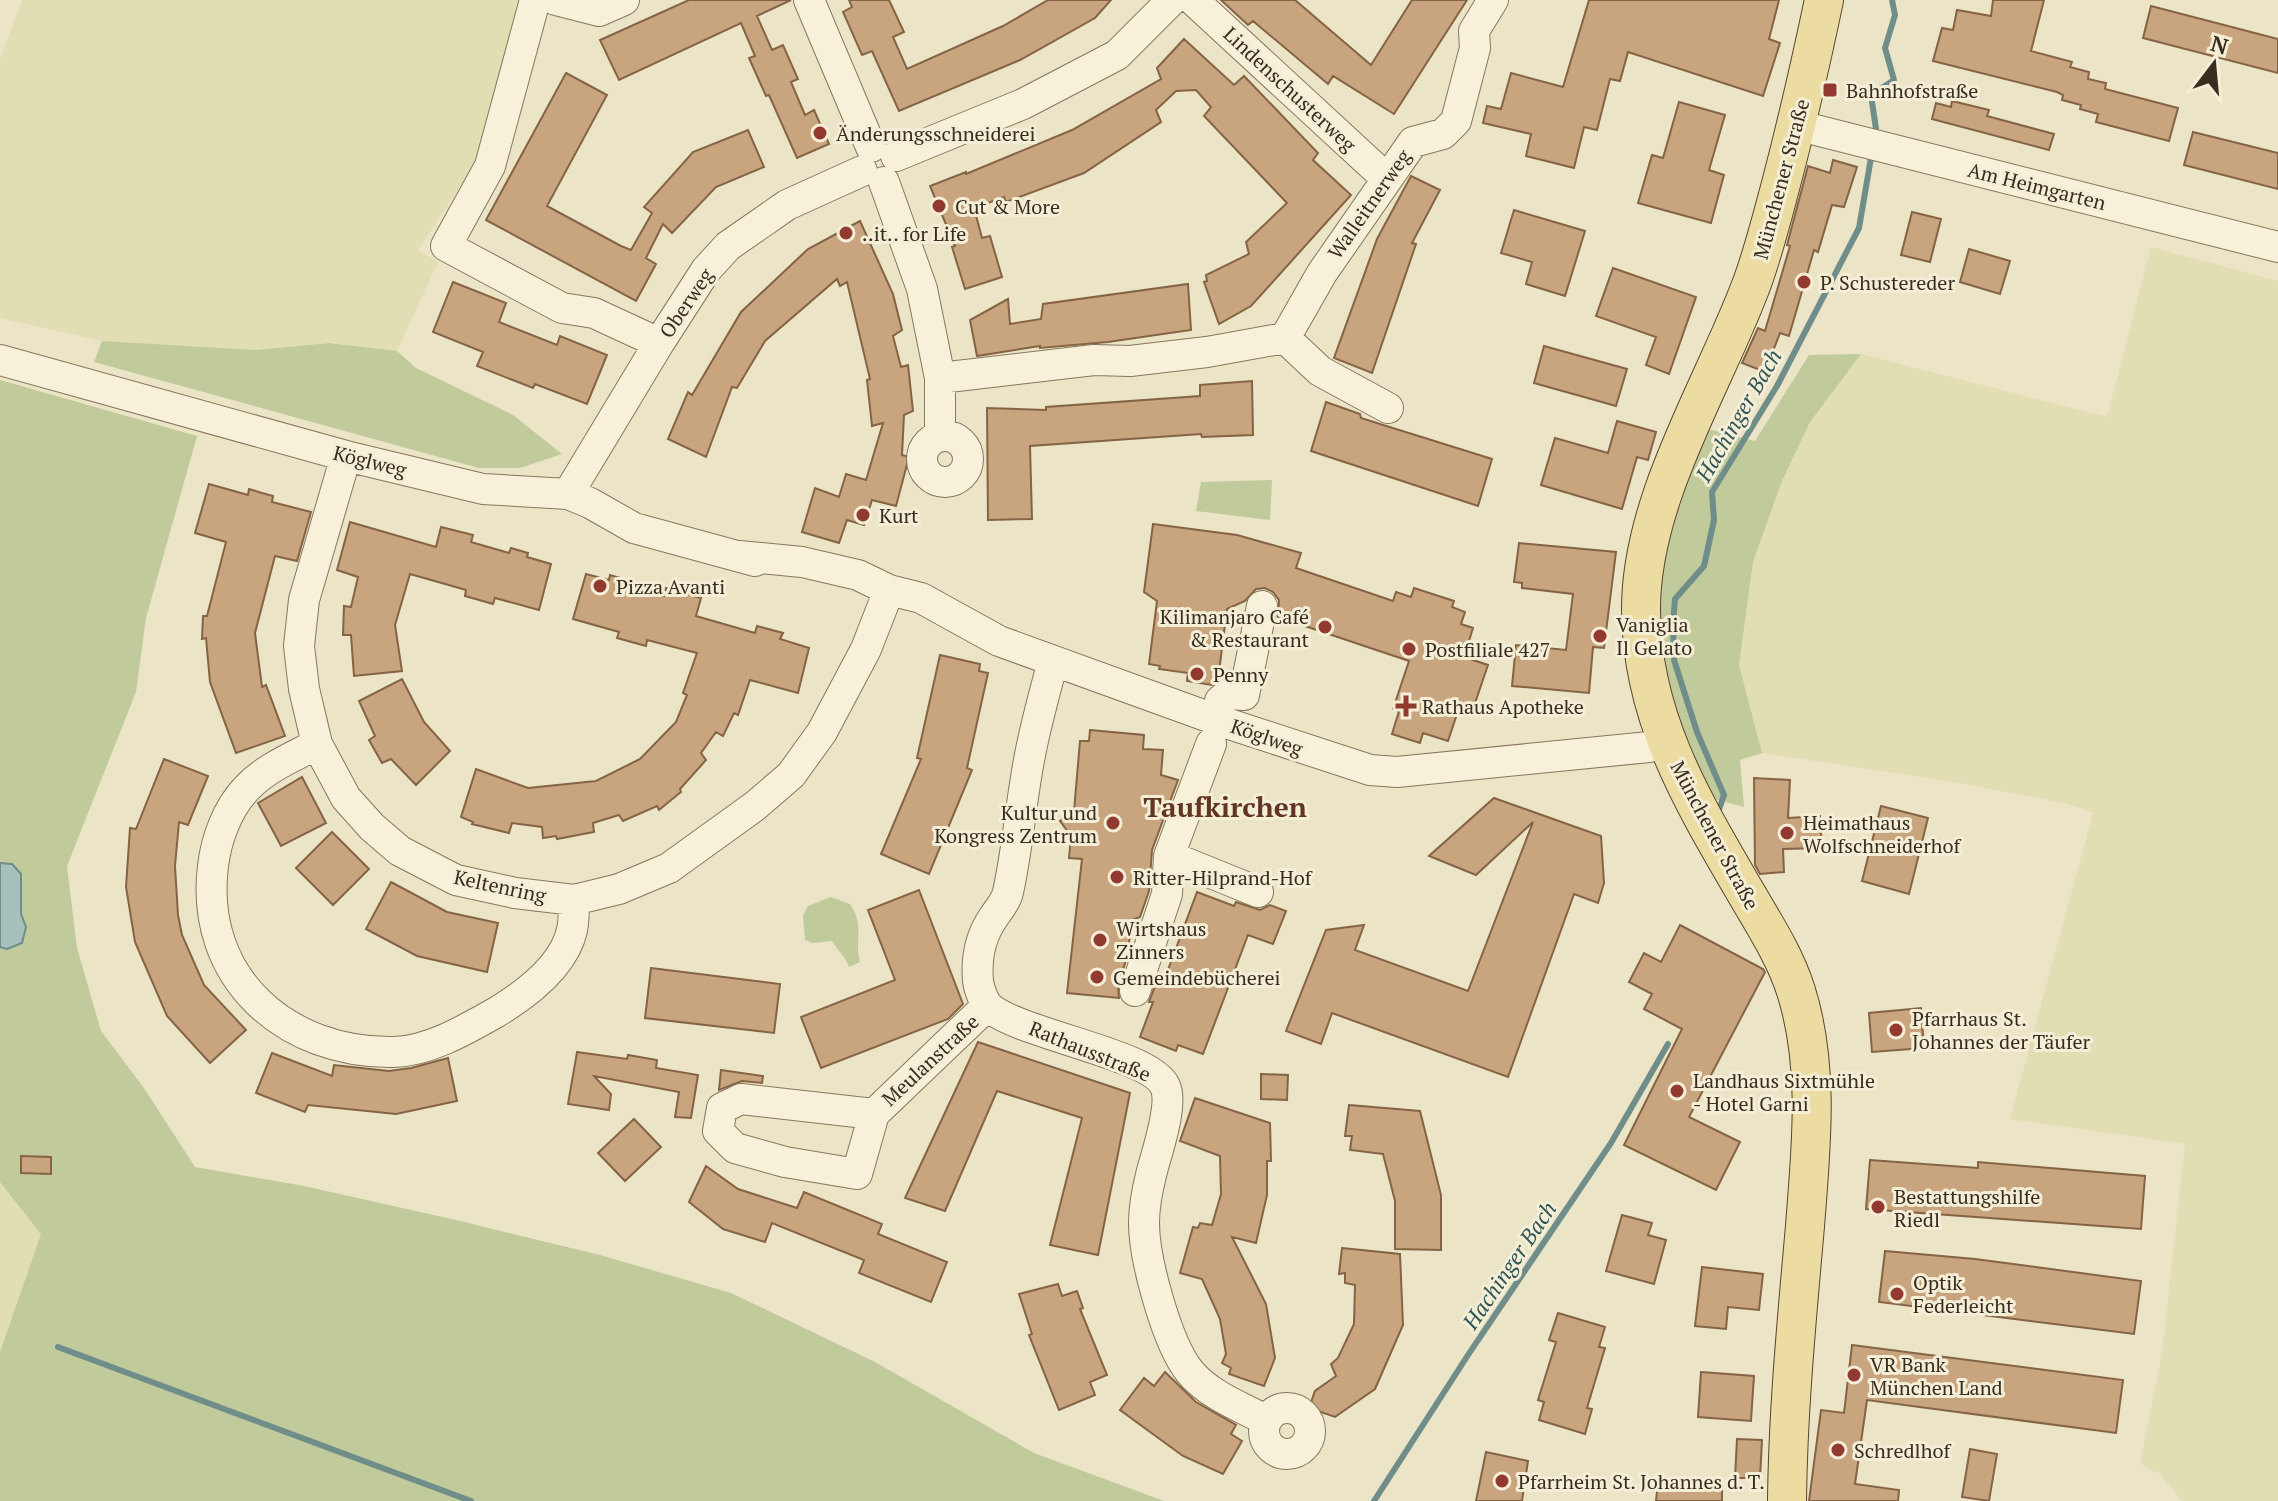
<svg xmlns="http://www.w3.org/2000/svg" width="2278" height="1501" font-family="'PT Serif',serif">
<rect width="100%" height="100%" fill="#ece4c7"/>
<path fill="#e1deb4" d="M22 0H520L477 161 418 250 438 262 397 351 329 343 256 350 102 341 0 318V59Z
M2151 247 2278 281V1501H2182L2160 1474 2140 1464 2162 1354 2185 1144 2010 1119 2093 813 2068 804 1954 782 1762 753 1739 665 1753 562 1782 481 1810 422 1861 354 2107 417Z
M0 1182 41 1234 0 1352Z"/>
<path fill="#c0ca9b" d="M102 341 256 350 329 343 397 351 416 368 513 415 562 454 520 468H479L94 362Z
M1861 354 1810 422 1782 481 1753 562 1739 665 1762 753 1740 760 1744 807 1706 797 1662 696 1653 588 1675 494 1704 428 1755 441 1809 355Z
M0 380 197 436 146 618 136 692 67 866 77 948 101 1031 144 1088 195 1167 304 1186 456 1220 600 1255 731 1293 875 1362 1034 1453 1164 1501H0V1352L41 1234 0 1182Z
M1272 480 1270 520 1196 511 1201 482Z
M831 897 850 904C865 926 854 939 860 962L849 967C845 956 838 951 832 941L813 943 805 940 803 916 808 906Z"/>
<path fill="#a8c0bb" stroke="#6f8e89" stroke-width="2" d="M0 863 12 864 21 874V914L26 927 22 943 7 949 0 947Z"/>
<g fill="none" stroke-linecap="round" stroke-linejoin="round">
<path stroke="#6f8e89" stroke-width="6" d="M1874 137 1876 129 1871 95 1894 80 1885 48 1895 15 1892 0
M1717 815 1724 795 1697 732 1674 660 1673 625 1675 599 1704 566 1714 520 1712 492 1777 386 1859 228 1872 152
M58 1347 471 1501
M1374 1501 1468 1355 1611 1143 1668 1044"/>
</g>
<path fill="#c8a47f" stroke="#846444" stroke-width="2" d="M689 0H791L757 16 772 50 783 45 798 79 791 82 805 115 814 110 829 144 797 158 769 95 766 96 749 58 755 56 741 23 619 80 600 40Z
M849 0H889L904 32 893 37 907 69 1003 26 1048 0H1111L1095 18 1020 60 899 111 872 51 862 55 843 12 852 7Z
M1221 0H1295L1371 65 1412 0H1467L1394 114 1333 76 1328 84 1253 21 1248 25Z
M1589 0H1779L1769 39 1780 43 1763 96 1628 52 1620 81 1610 79 1597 130 1584 127 1574 168 1526 156 1531 134 1483 123 1487 106 1501 109 1511 73 1563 87Z
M1993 0H2044L2031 51 2072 62 2070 67 2089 72 2088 79 2106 83 2105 89 2178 108 2169 141 2096 122 2098 114 2080 109 2081 105 2062 100 2063 95 2057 92 1933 61 1942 28 1953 30 1957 10 1991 16Z
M2151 6 2278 39V73L2143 38Z
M1184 39 1234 85 1244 76 1318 153 1313 160 1351 195 1251 306 1219 324 1204 282 1207 281 1206 275 1249 254 1246 242 1287 203 1204 116 1211 107 1196 90 1176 91 1156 110 1161 122 1084 173 1006 202 1004 197 974 208 982 238 990 236 1002 277 965 289 952 247 955 246 930 186 966 172V174L1072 130 1161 79 1157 68Z
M566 73 607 95 547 206 621 246 631 250 652 213 644 207 693 152 748 130 764 167 716 187 672 233 663 224 646 258 656 264 636 301 486 220Z
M1952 101 1989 110 1987 116 2054 134 2049 150 1932 119 1936 103 1951 107Z
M1679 102 1725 115 1709 170 1724 175 1711 223 1638 203 1652 155 1663 158Z
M2193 132 2278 153V189L2184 165Z
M1833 160 1857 167 1844 207 1832 205 1818 252 1814 250 1789 336 1780 333 1765 372 1742 363 1758 328 1765 331 1790 246 1787 245 1808 166 1830 173Z
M1411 176 1440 190 1412 243 1416 244 1372 373 1334 358 1377 239Z
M1514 210 1585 231 1565 296 1526 284 1532 262 1501 253Z
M1912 212 1941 219 1930 262 1901 255Z
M860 221 893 294 902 330 893 336 901 367 908 365 913 411 904 415 902 455 909 457 896 506 872 500 864 525 847 520 839 543 802 532 815 488 839 497 846 474 866 480 883 423 872 426 867 380 870 379 847 282 840 286 837 279 765 341 737 388 732 387 706 457 668 439 688 392 692 395 741 312 808 249Z
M1969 249 2010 261 2000 294 1960 282Z
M1613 268 1696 297 1669 374 1646 365 1656 337 1596 316Z
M453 282 506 303 499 322 557 345 560 336 607 355 587 404 535 384 533 388 477 366 483 352 433 332Z
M1188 284 1191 330 1108 342 1040 348V346L977 356 970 320 1008 299 1010 324 1041 319 1043 304Z
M1544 346 1627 369 1616 406 1534 383Z
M1252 381 1253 435 1202 437 1201 434 1030 446 1032 519 988 520 987 408 1046 410V407L1200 396V385Z
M1326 402 1360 414 1361 418 1380 424 1492 459 1478 506 1311 451Z
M1617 421 1656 432 1648 460 1637 457 1622 509 1541 485 1555 438 1608 453Z
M209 484 248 495 249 489 262 493 273 496 272 502 311 512 297 561 275 556 255 633 262 687 266 685 285 736 236 753 210 682 206 638 202 639 203 616H207L226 542 195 533Z
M350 522 436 547 441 527 473 535 471 542 509 553 511 548 528 553 527 557 551 564 539 610 495 598 493 604 465 596 466 590 410 574 395 625 402 671 354 676 351 635H343L344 606 351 607 358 577 337 570Z
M1153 524 1237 535 1301 553 1296 568 1393 601 1396 592 1411 597 1414 588 1454 601 1452 607 1465 612 1461 624 1473 628 1464 657 1488 665 1473 709 1460 705 1448 741 1423 733 1420 743 1392 734 1399 711 1393 709 1409 661 1278 617 1279 600 1273 592 1265 588 1256 589 1245 601 1227 609 1218 680 1212 685 1187 681 1188 673 1159 669 1160 666 1149 664 1157 601 1144 592Z
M1519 543 1616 552 1604 648 1593 647 1589 693 1512 686 1516 645 1566 650 1573 594 1522 588V583L1514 582Z
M586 574 609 580 610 575 630 581 629 586 664 596 666 588 701 598 696 616 755 633 757 626 783 633 780 639 809 648 798 693 750 680 738 715 734 713 723 736 716 732 701 753 706 760 680 789 681 792 659 810 657 806 623 821 619 815 593 823 594 832 557 839 556 836 543 838 542 827 512 823 509 833 472 824 473 822 461 817 476 769 528 788 596 781 640 759 676 722 687 695 683 693 697 653 647 640 646 646 617 638 619 632 573 619Z
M940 655 980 664 979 671 988 673 967 768 972 770 929 874 881 854 921 759 917 758Z
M402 679 424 722 450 751 416 785 391 759 382 763 369 740 375 736 359 701Z
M1090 730 1144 735 1143 749 1163 750 1161 775 1178 780 1152 850 1149 891 1140 917 1132 920 1127 957 1118 986 1119 998 1067 993 1082 859 1069 858 1071 836 1060 821 1074 811 1080 741H1089Z
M164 759 208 776 188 825 179 822 175 866 178 915 182 935 204 985 246 1030 210 1063 167 1016 135 942 126 887 130 828 136 829Z
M302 777 326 823 281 846 258 803Z
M1754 778 1790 780 1788 818 1820 816 1822 848 1783 849 1784 872 1760 874 1755 865Z
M1494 798 1601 836 1604 883 1598 903 1574 894 1508 1077 1332 1013 1321 1044 1286 1031 1326 930 1364 925 1355 950 1468 991 1533 822 1476 875 1429 856Z
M1881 806 1928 818 1909 894 1862 881Z
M332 832 369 869 333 905 296 868Z
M391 882 447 912 498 923 487 972 417 956 366 929Z
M919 890 963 1004 948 1019 821 1068 801 1017 895 980 868 910Z
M1197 892 1234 906 1236 902 1260 910 1270 905 1286 911 1273 944 1248 935 1203 1054 1178 1045 1176 1051 1140 1037 1153 1002H1149L1160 973 1166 975Z
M1680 925 1763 969 1765 972 1689 1117 1740 1142 1716 1190 1624 1145 1682 1029 1644 1009 1652 994 1629 982 1644 953 1661 962Z
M651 968 780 984 774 1033 645 1018Z
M1921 1008 1924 1048 1872 1052 1869 1013Z
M978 1042 1130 1093 1098 1255 1050 1245 1082 1118 997 1091 945 1211 905 1198Z
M577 1052 627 1059 628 1055 657 1060 656 1068 698 1075 691 1118 675 1117 679 1092 594 1076 611 1094 609 1110 568 1104Z
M272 1053 332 1076 334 1065 389 1071 411 1068 448 1058 457 1101 396 1114 308 1105 305 1112 256 1093Z
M721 1070 763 1076 762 1083 742 1081 719 1090Z
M1261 1074 1288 1075 1287 1100 1261 1099Z
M1195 1098 1270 1123 1271 1161H1267V1195L1256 1243 1232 1237 1266 1304 1275 1358 1264 1386 1229 1374 1231 1368 1222 1363 1226 1354 1220 1319 1202 1279 1180 1273 1193 1227 1198 1228 1200 1223 1212 1225 1221 1194 1220 1156 1180 1141Z
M1349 1105 1420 1111 1441 1195V1250L1395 1249V1201L1383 1154 1350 1150 1352 1136H1345Z
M634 1119 661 1147 625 1181 598 1153Z
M21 1156 51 1157V1174L21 1173Z
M1870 1160 1978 1168V1162L2145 1176 2141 1229 1866 1209Z
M706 1166 738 1189 797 1208 804 1192 882 1224 878 1234 947 1262 931 1302 859 1273 864 1260 772 1223 765 1242 723 1229 689 1202Z
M1622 1215 1652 1223 1648 1235 1666 1240 1654 1284 1606 1271Z
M1342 1248 1400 1254 1403 1325 1375 1389 1335 1417 1309 1408 1315 1391 1336 1376 1331 1364 1338 1358 1354 1324 1355 1285 1345 1283V1273L1339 1274Z
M1885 1251 1975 1259 2141 1281 2134 1334 1879 1302Z
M1702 1267 1763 1274 1759 1310 1728 1307 1726 1329 1695 1326Z
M1058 1284 1062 1296 1077 1291 1083 1308 1080 1309 1107 1375 1090 1382 1095 1395 1059 1410 1029 1335 1032 1334 1019 1294Z
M1558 1313 1605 1327 1599 1347 1605 1348 1587 1408 1592 1409 1585 1434 1539 1420 1544 1402 1538 1400 1556 1342 1549 1340Z
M1852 1345 2123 1380 2116 1433 1867 1400 1855 1484 1899 1490 1898 1501H1809L1821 1410 1844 1413Z
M1165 1372 1196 1402 1236 1425 1231 1434 1242 1441 1223 1474 1183 1456 1120 1410 1144 1378 1154 1386Z
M1701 1372 1754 1376 1751 1421 1698 1417Z
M1737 1439 1762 1440 1760 1478H1735Z
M1970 1449 1997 1454 1989 1501 1962 1497Z
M1486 1452 1528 1461 1522 1501H1476Z
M1658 1482 1722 1490V1501H1656Z"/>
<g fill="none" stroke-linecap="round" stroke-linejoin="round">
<defs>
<path id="minor" d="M535 0 490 166 446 246 562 308 594 313 659 343
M556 0 599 11 624 0
M809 0 871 147
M1193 0 1386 178
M1796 125 2278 247
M896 156 1023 104 1117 55 1172 0
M884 182 922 289 940 378V436
M1285 338 1320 371 1388 408
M0 360 346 456 483 489 568 494 590 503 634 528 755 561
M940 378 1094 360 1130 361 1207 352 1285 338 1322 273 1413 142 1443 134 1456 121 1475 48 1474 31 1493 0
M922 459a23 23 0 1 1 46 0a23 23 0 1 1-46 0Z
M346 456 304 600 299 646 304 689 317 744 346 798 372 827 400 851 456 880 515 893 574 900 619 889 669 868 755 806 791 775 822 732 866 649 889 590
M568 494 659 343 706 270 728 246 787 205 862 171
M739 556 802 562 858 575 889 590 921 598 999 641 1217 720 1370 770 1397 772 1649 747 1667 742
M1053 661C1045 692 1036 723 1030 755 1021 800 1018 847 1008 892 1006 902 998 910 993 918 980 937 976 958 978 981 979 989 984 1003 990 1008 1023 1035 1150 1054 1165 1086 1174 1105 1156 1154 1151 1175 1147 1191 1144 1206 1144 1223 1144 1259 1167 1344 1190 1372 1209 1395 1241 1407 1266 1420
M1220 701 1228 694 1244 695 1262 606
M317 744C293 757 265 768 246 789 227 809 216 840 213 866 199 978 286 1054 394 1052 429 1051 465 1030 495 1013 525 995 564 966 572 930 574 921 574 910 574 900
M1169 856 1258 892
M1135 991 1167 894 1169 856 1211 744
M874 1114 741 1099 722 1108 718 1131 735 1148 785 1162 857 1174 874 1114 987 1006
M1264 1431a23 23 0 1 1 46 0a23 23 0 1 1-46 0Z"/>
<path id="major" d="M1787 1501C1788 1409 1797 1317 1805 1226 1811 1148 1820 1067 1796 991 1785 956 1764 924 1746 893 1693 802 1641 717 1641 609 1641 498 1714 385 1752 283 1764 250 1772 218 1781 184 1797 123 1811 62 1824 0"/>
</defs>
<use href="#minor" stroke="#86775d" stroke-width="32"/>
<use href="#major" stroke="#554531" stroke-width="40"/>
<use href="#minor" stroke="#f7f1d9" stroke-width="30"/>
<use href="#major" stroke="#eddca1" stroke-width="38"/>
</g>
<g fill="#923930" stroke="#f4eed6" stroke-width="3">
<rect x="1822" y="82" width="16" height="16" rx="4"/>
<circle cx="820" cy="133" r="8"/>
<circle cx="939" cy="206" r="8"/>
<circle cx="846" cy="233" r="8"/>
<circle cx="1804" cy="282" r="8"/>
<circle cx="863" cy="515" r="8"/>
<circle cx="600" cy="586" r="8"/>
<circle cx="1325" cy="627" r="8"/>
<circle cx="1600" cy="636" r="8"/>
<circle cx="1409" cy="649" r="8"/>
<circle cx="1197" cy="674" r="8"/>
<path d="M1402 694h8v8h8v8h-8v8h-8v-8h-8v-8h8z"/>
<circle cx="1113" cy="823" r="8"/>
<circle cx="1787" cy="833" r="8"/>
<circle cx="1117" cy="877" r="8"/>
<circle cx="1100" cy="940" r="8"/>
<circle cx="1097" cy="977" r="8"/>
<circle cx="1896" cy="1030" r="8"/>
<circle cx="1677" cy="1091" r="8"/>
<circle cx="1878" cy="1207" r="8"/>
<circle cx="1897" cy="1294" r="8"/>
<circle cx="1854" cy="1375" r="8"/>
<circle cx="1838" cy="1450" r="8"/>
<circle cx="1502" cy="1481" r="8"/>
</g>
<g text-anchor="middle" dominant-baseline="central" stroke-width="6" stroke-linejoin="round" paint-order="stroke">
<g font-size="20" fill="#382e20" stroke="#f4eed6">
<text transform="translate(1290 89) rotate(43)">Lindenschusterweg</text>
<text transform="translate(1781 179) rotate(-75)">Münchener Straße</text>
<text transform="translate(2037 186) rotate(14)">Am Heimgarten</text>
<text transform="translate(1369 204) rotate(-55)">Walleitnerweg</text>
<text transform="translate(686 303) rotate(-56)">Oberweg</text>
<text transform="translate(370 461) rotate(14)">Köglweg</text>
<text transform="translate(1267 737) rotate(19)">Köglweg</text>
<text transform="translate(1715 835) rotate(62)">Münchener Straße</text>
<text transform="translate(500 886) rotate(12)">Keltenring</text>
<text transform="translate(1090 1051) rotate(22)">Rathausstraße</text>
<text transform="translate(930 1060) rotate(-43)">Meulanstraße</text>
</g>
<g font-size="20" fill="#382e20" stroke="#f4eed6" text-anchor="start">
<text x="1846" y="90">Bahnhofstraße</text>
<text x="836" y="133">Änderungsschneiderei</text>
<text x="955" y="206">Cut &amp; More</text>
<text x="862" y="233">..it.. for Life</text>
<text x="1820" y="282">P. Schustereder</text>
<text x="879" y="515">Kurt</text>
<text x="616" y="586">Pizza Avanti</text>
<text x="1309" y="616" text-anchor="end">Kilimanjaro Café<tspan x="1309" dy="23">&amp; Restaurant</tspan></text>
<text x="1616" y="624">Vaniglia<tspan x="1616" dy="23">Il Gelato</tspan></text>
<text x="1425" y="649">Postfiliale 427</text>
<text x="1213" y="674">Penny</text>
<text x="1422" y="706">Rathaus Apotheke</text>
<text x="1097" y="812" text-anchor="end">Kultur und<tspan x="1097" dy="23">Kongress Zentrum</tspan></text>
<text x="1803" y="822">Heimathaus<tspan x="1803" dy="23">Wolfschneiderhof</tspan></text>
<text x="1133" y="877">Ritter-Hilprand-Hof</text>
<text x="1116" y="928">Wirtshaus<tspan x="1116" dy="23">Zinners</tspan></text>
<text x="1113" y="977">Gemeindebücherei</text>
<text x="1912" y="1018">Pfarrhaus St.<tspan x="1912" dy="23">Johannes der Täufer</tspan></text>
<text x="1693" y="1080">Landhaus Sixtmühle<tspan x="1693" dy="23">- Hotel Garni</tspan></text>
<text x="1894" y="1196">Bestattungshilfe<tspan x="1894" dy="23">Riedl</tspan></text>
<text x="1913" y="1282">Optik<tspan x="1913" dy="23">Federleicht</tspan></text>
<text x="1870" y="1364">VR Bank<tspan x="1870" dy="23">München Land</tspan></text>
<text x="1854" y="1450">Schredlhof</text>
<text x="1518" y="1481">Pfarrheim St. Johannes d. T.</text>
</g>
<g font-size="22" font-style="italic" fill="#305556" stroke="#f4eed6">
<text transform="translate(1738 415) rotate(-60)">Hachinger Bach</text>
<text transform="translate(1509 1265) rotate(-56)">Hachinger Bach</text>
</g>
<g font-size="28" font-weight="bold" fill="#623522" stroke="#f4eed6">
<text x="1225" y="806">Taufkirchen</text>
</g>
</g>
<g transform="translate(2214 64) rotate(16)" stroke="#f4eed6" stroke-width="6" paint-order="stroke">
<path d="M0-6L14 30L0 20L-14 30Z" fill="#382e20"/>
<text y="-12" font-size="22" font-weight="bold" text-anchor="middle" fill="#382e20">N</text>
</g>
</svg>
